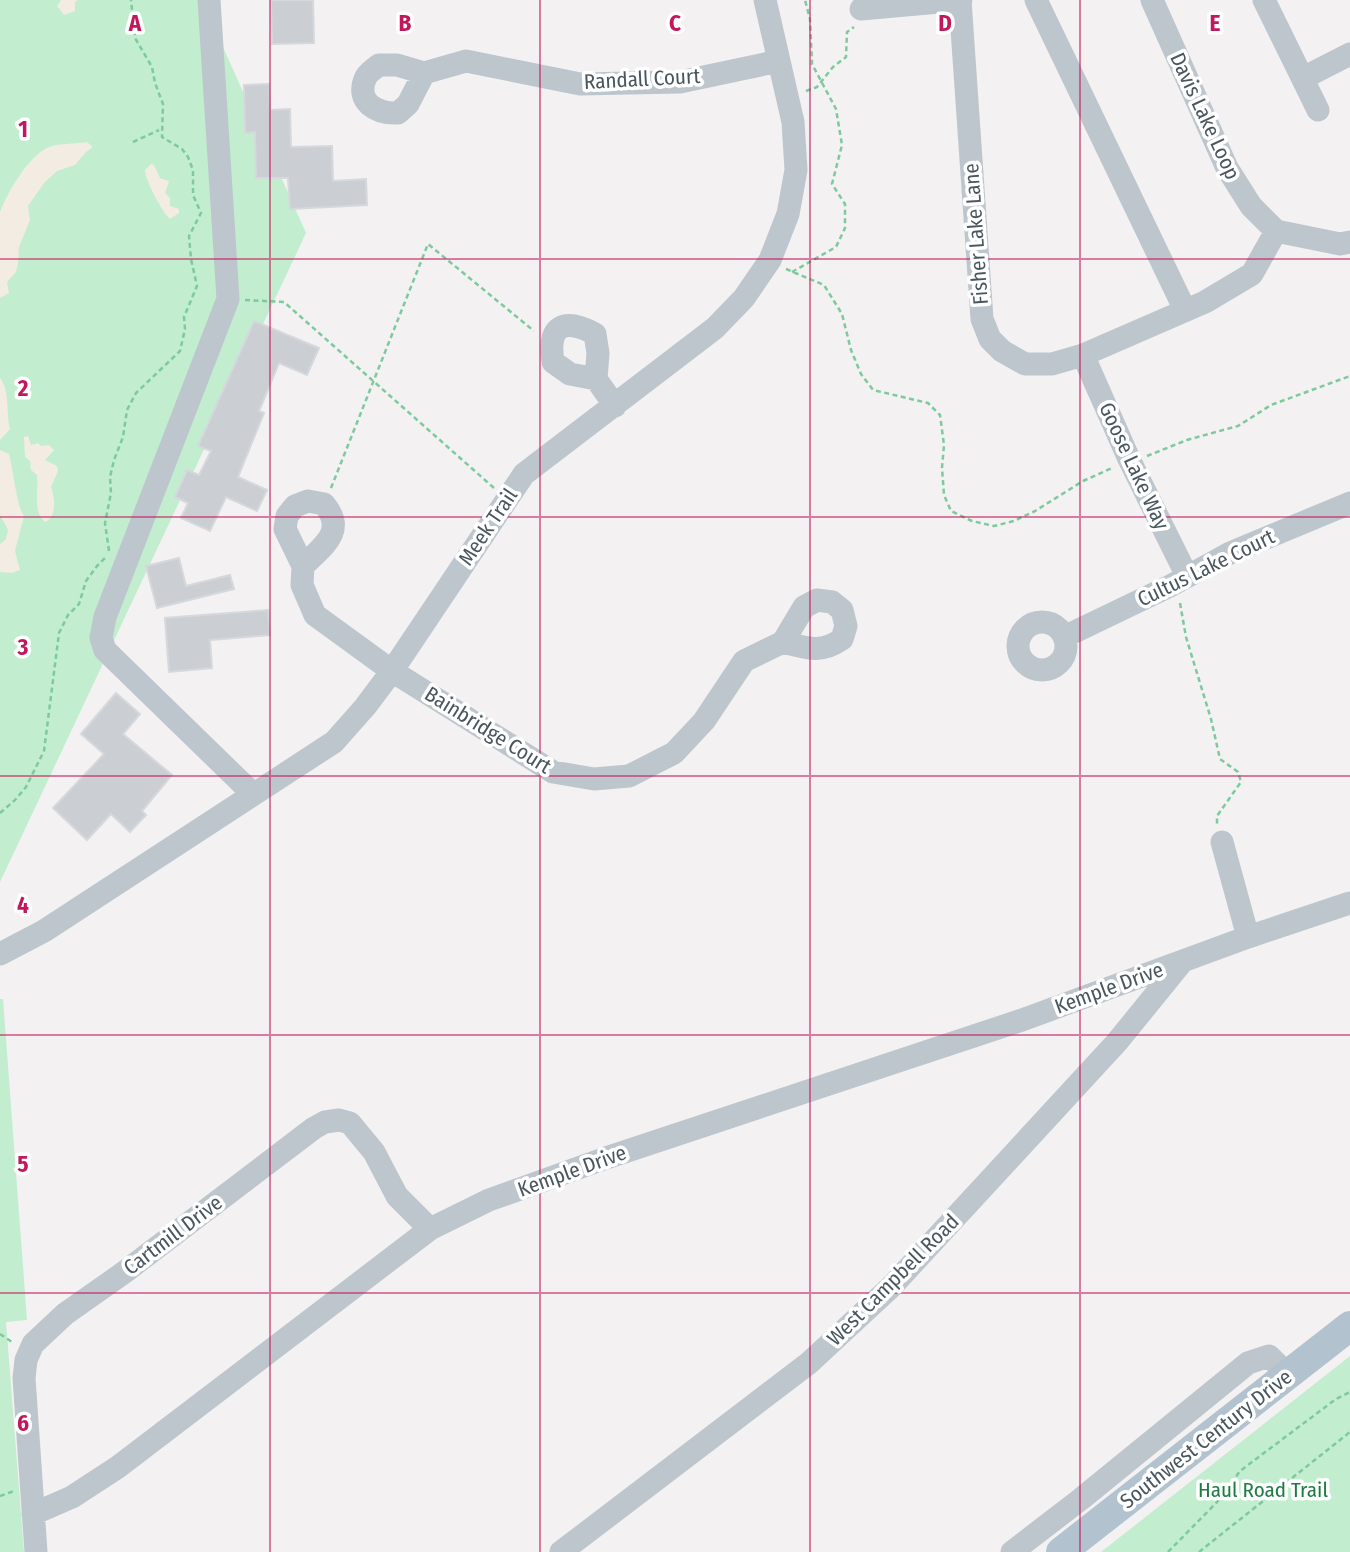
<svg xmlns="http://www.w3.org/2000/svg" width="1350" height="1552" font-family="'Fira Sans Condensed',sans-serif">
<rect width="100%" height="100%" fill="#f3f1f1"/>
<path fill="#c2edcf" d="M0 0H202L306 233 0 882Z
M0 999H3L27 1320 6 1322 24 1552H0Z
M1350 1356V1552H1101Z"/>
<path fill="#f3ece3" d="M61 0H78L75 2V11L64 15 57 6Z
M87 142 93 147 86 152 75 165 57 171 44 183 28 206 30 220 19 247 18 264 16 272 7 282 9 293 0 298V212C7 193 29 155 49 147 60 143 76 144 87 142Z
M151 164 154 165 160 178 169 181 165 193 170 198V206L179 209V213L170 219C162 212 145 180 145 170Z
M0 378C10 390 6 413 10 429L0 440Z
M28 436 31 445 38 443 41 446 49 445 54 450 45 460 57 466 58 471 51 487C55 498 57 517 45 522 32 510 39 493 37 475L31 470 30 461 25 457 24 437Z
M0 450 9 454C13 468 17 508 24 516L15 551 20 570 12 573 0 572V544L6 539 8 530 0 515Z"/>
<path fill="#cbced3" stroke="#d5d8dc" stroke-width="2" d="M271 0H313L314 43 272 44Z
M269 84 270 110 290 109 291 147 332 146 333 181 366 179 367 205 290 209 288 178H256L255 132 245 133 244 85Z
M254 321 319 348 307 375 279 363 259 411 264 413 238 477 267 490 257 511 226 497 210 531 181 518 188 503 175 497 187 470 199 475 211 451 198 446Z
M179 558 186 586 230 575 234 589 157 608 146 566Z
M268 610 270 635 210 640 212 668 169 672 165 618Z
M116 693 140 714 123 734 172 775 142 811 146 815 130 832 111 814 87 840 53 808 104 754 81 734Z"/>
<g fill="none" stroke-linecap="round" stroke-linejoin="round">
<path stroke="#7cca9d" stroke-width="2.5" stroke-dasharray="5 3.5" stroke-linecap="butt" d="M806 91 817 87 833 67 846 57 847 32 854 27
M133 142 159 130
M786 269 824 285 842 314 851 350 861 374 873 390 928 403 940 415 944 445 942 468 944 495 951 511 972 521 994 526 1014 521 1035 511 1083 481 1112 468
M792 272 836 247 845 228V204L832 184 842 145 836 109 812 64 810 19 805 0
M245 300 284 302 494 488
M1147 456 1187 440 1238 426 1271 405 1350 376
M331 488 428 244 534 331
M109 551 105 523 111 493 110 477 114 460 123 437 127 410 136 393 180 351 185 329 184 317 197 286 191 259 189 236 201 213 193 195V170L188 157 182 149 162 137 163 104 155 83 152 67 135 38 131 0
M1180 603 1186 637 1211 719 1220 759 1238 772 1241 782 1217 816V826
M0 813 15 800 26 787 44 751 59 633 68 615 79 604 86 581 97 566 106 557
M0 1334 12 1342
M0 1496 14 1491
M1168 1552 1220 1499 1240 1471 1336 1399 1350 1392
M1199 1552 1350 1432"/>
<path stroke="#bdc6cd" stroke-width="23" d="M209 0 228 299 105 617 101 638 105 650 253 794
M960 0 982 319 990 339 1002 351 1025 364H1052L1083 355 1205 302 1252 274 1276 231
M1036 0 1185 310
M1152 0 1227 168 1251 206 1276 231 1340 244 1350 242
M1264 0 1318 110
M861 9 961 0
M424 73 408 104 398 113C377 114 354 102 366 77 368 73 375 68 379 65H397L424 73 466 61 580 84 680 82 779 61
M1303 78 1350 54
M1083 355 1129 459 1187 576
M596 379 570 374 553 362C547 325 564 317 595 334L598 353 596 379 615 406
M303 566C323 546 347 531 324 504L308 501 295 506 287 516 285 529 303 566 302 585 315 615 392 671 553 772 594 779 629 776 674 753 704 721 744 661 783 642 804 607 817 600 832 602 842 610 846 626 842 639C821 654 807 648 783 642
M1018 646a24 24 0 1 1 48 0a24 24 0 1 1-48 0Z
M1064 637 1170 586 1230 553 1350 503
M1222 842 1248 937
M0 954 44 931 334 742 365 707 392 671 524 474 715 328 744 298 770 260 788 214 796 170 793 122 765 0
M33 1514 72 1497 118 1467 430 1229 489 1200 606 1158 1022 1020 1248 937 1350 903
M36 1552 24 1378 26 1360 33 1344 65 1314 126 1271 314 1128 325 1122 339 1120 350 1123 374 1152 397 1196 430 1229
M561 1552 809 1363 892 1286 1117 1042 1182 962
M1012 1552 1081 1499 1248 1363 1269 1356 1288 1375"/>
<path stroke="#b2c2ce" stroke-width="30" d="M1061 1552 1350 1326"/>
</g>
<path fill="none" stroke="#c2185b" stroke-width="2" stroke-opacity="0.55" d="M270 0V1552M540 0V1552M810 0V1552M1080 0V1552M0 259H1350M0 517H1350M0 776H1350M0 1035H1350M0 1293H1350"/>
<g text-anchor="middle" dominant-baseline="central" stroke-width="7" stroke-linejoin="round" paint-order="stroke">
<g font-size="21" fill="#49565d" stroke="#fff">
<text transform="translate(642 79) rotate(-3)">Randall Court</text>
<text transform="translate(1205 116) rotate(65)">Davis Lake Loop</text>
<text transform="translate(976 234) rotate(-94)">Fisher Lake Lane</text>
<text transform="translate(1134 466) rotate(65)">Goose Lake Way</text>
<text transform="translate(488 527) rotate(-56)">Meek Trail</text>
<text transform="translate(1206 568) rotate(-26)">Cultus Lake Court</text>
<text transform="translate(488 730) rotate(32)">Bainbridge Court</text>
<text transform="translate(1109 988) rotate(-20)">Kemple Drive</text>
<text transform="translate(572 1171) rotate(-20)">Kemple Drive</text>
<text transform="translate(173 1235) rotate(-37)">Cartmill Drive</text>
<text transform="translate(893 1280) rotate(-45)">West Campbell Road</text>
<text transform="translate(1206 1439) rotate(-38)">Southwest Century Drive</text>
</g>
<g font-size="21" fill="#1d7c44" stroke="#fff">
<text x="1263" y="1490">Haul Road Trail</text>
</g>
</g>
<g font-size="23" text-anchor="middle" font-weight="bold" fill="#c2185b" stroke="#fff" stroke-width="7" stroke-linejoin="round" paint-order="stroke">
<text x="135" y="31">A</text>
<text x="405" y="31">B</text>
<text x="675" y="31">C</text>
<text x="945" y="31">D</text>
<text x="1215" y="31">E</text>
<text x="23" y="137">1</text>
<text x="23" y="396">2</text>
<text x="23" y="655">3</text>
<text x="23" y="913">4</text>
<text x="23" y="1172">5</text>
<text x="23" y="1431">6</text>
</g>
</svg>
